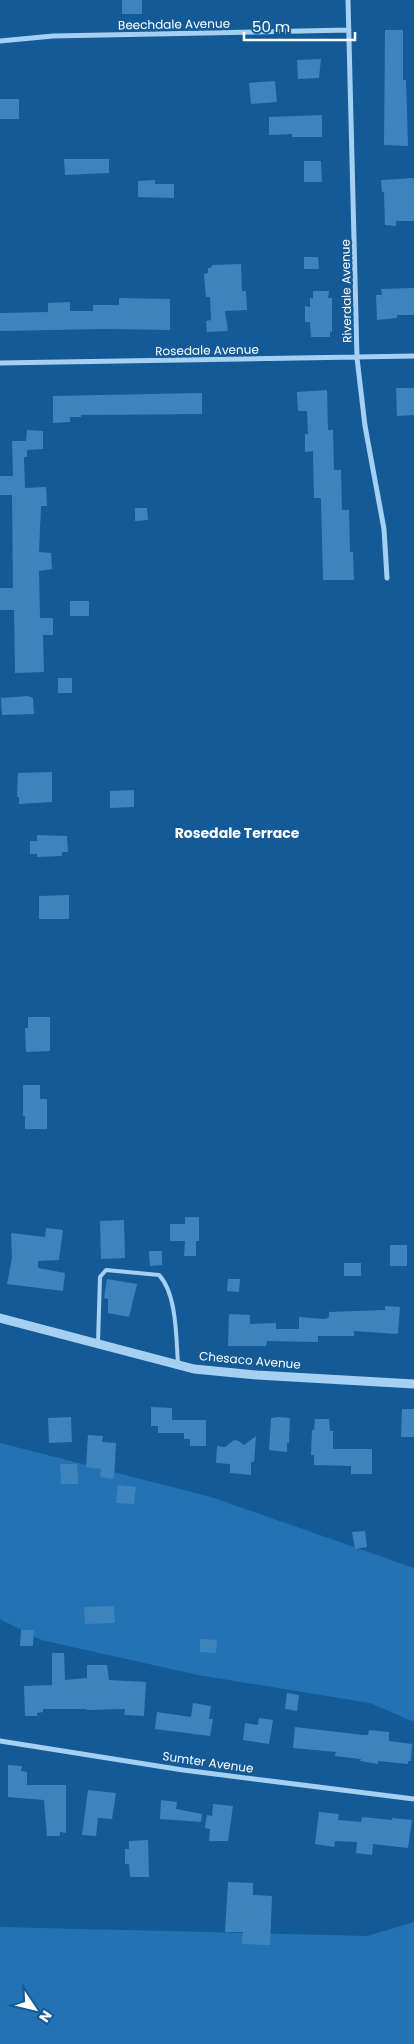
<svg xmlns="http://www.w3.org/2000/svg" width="414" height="2044" font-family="Poppins,sans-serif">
<rect width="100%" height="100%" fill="#145a97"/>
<path fill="#2373b4" d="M0 1443 211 1497 414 1568V1722L370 1703 198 1675 41 1640 0 1619Z
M414 1922V2044H0V1927L367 1936Z"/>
<path fill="#3d84bf" d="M122 0H142V14H122Z
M385 30H403V80H406L408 146 384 145Z
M321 59 319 78 298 79 297 60Z
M275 81 277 102 251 104 249 83Z
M0 99H19V119H0Z
M322 115V137H292V134L269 135V117Z
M64 159H109V173L65 175Z
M304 161H321L322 182H304Z
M414 178V221H396V226L385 225 384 192H382L381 180Z
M155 180V184H174V198L138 197V181Z
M304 257H318L319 269H304Z
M241 264 242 291H246L247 310 225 311 228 331 207 332 206 321 211 320 210 297H206L204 274 208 273V268H211L212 265Z
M414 288V315H397V318L377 320 376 295H382L381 289Z
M313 291H329L328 298H332V332L330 331V337H311L310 322H305V306L310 307V298H313Z
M119 298 170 299V330L105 329 0 331V313L48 312V303L70 302V311H93V305H119Z
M396 388H414V415L397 416Z
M327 390 328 430H333L334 470H341L342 510H349L350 552H353L354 580H323L321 498H314L313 451 305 452V434H308L307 411H298L297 392Z
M202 393V414L81 415V417H70V422L53 423V396Z
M27 430 43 431V449L27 450V457H24L25 488 46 487 47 506H41L39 552 51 553 52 569 39 571 40 618H53V635H43L44 672 15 673 14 610H0V588H13L12 495H0V476H13L12 441H26Z
M135 508H147L148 520 135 521Z
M70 601H89V616H70Z
M58 678H72V693H58Z
M28 696 33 698 34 714 2 715 1 698Z
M52 772V802L19 804V797H17L18 773Z
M134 790V807L110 808V791Z
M37 835 67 836 68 852H62V856L37 857V854H30V841H37Z
M69 895V919H39V896Z
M28 1017H50V1051L26 1052 25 1028H28Z
M23 1085H40V1099H47V1129H25V1116H23Z
M185 1217H199V1241H196V1256H184L185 1241H170V1224H185Z
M124 1220 125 1258 101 1259 100 1221Z
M46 1228 63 1230 59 1260 38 1261V1268L65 1273 63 1291 7 1284 12 1258 11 1233 45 1237Z
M390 1245H407V1266H390Z
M149 1251H162V1265L150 1266Z
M344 1263H361V1276H344Z
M107 1279 137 1284 129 1317 108 1313V1299L104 1298Z
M228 1279H240L239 1292 227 1291Z
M385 1306 400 1307 398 1333 396 1334 354 1331V1336H318V1342L267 1341 266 1346H228L229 1314 250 1315V1324L276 1323V1329H299V1317L325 1319 329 1317V1312L385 1310Z
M151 1407 172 1408V1420H206V1446H190V1439H184V1433H158V1426H151Z
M402 1409H414V1437H401Z
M71 1417 72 1442 49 1443 48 1418Z
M279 1417 290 1418 289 1443H287V1452L269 1450 271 1418Z
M315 1419H329L330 1431H333V1449H372V1474H351V1466L314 1465V1455H311L312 1430H314Z
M88 1435 103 1436 102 1442 116 1443 114 1479 100 1477 101 1469 86 1467Z
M256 1436 254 1462H251V1475L230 1473V1464L216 1463 217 1446 225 1447 234 1440 239 1441 244 1445Z
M60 1464H77L78 1484H61Z
M118 1485 136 1487 134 1504 116 1503Z
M365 1531 367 1547 355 1549 352 1532Z
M114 1606 115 1623 85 1624 84 1607Z
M21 1630H34L33 1646H20Z
M200 1639 217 1640 216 1653 200 1652Z
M52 1653H64L65 1680 87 1678V1665H107L109 1680 146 1682 144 1716 124 1715 125 1709 87 1710V1709H43V1712L37 1713V1716H25L24 1686 52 1685Z
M287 1693 299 1695 297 1711 285 1709Z
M193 1703 211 1706 209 1719H213L210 1736 155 1729 157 1712 191 1717Z
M259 1718 273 1720 269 1744 243 1740 245 1723 258 1725Z
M295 1727 363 1735H368L369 1730 389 1732V1741L412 1744 411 1761H408V1764L378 1761V1764L360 1761 361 1759 335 1756 336 1752 293 1748Z
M8 1765 22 1766 21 1771 27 1772V1785H66V1833L60 1832V1836H47L44 1800 8 1797Z
M88 1790 116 1793 112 1819 98 1818 96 1836 82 1835Z
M161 1800 177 1802 176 1809 202 1814 201 1822 160 1819Z
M213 1804 233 1806 228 1841H209L210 1829 205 1828 206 1821 207 1815 212 1816Z
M319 1812 339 1814 338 1820 361 1822 362 1817 392 1820V1818L412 1820 408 1848 373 1844 372 1855 356 1853 357 1842 335 1841 334 1847 315 1844Z
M148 1840 149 1877H130L129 1864H125V1849H129V1841Z
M228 1882 253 1883V1895L272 1896 270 1945 242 1944 243 1932H225Z"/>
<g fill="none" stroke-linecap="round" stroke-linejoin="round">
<path stroke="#a5d0f2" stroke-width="4" d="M98 1343 100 1277 106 1270 159 1275C177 1294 176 1338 178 1363"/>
<path stroke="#a5d0f2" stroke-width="5" d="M348 0 357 358 365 426 384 529 387 578
M0 41 53 36 349 30
M0 363 414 356
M0 1741 183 1770 414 1799"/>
<path stroke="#a5d0f2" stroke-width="9" d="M0 1318 194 1369 257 1375 414 1384"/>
</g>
<g text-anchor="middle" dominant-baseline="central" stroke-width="5" stroke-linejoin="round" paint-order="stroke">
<g font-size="12" fill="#fff" stroke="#145a97">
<text transform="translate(174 24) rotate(-1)">Beechdale Avenue</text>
<text transform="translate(346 291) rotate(-91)">Riverdale Avenue</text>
<text transform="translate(207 350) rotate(-1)">Rosedale Avenue</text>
<text transform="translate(250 1360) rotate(5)">Chesaco Avenue</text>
<text transform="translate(208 1762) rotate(8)">Sumter Avenue</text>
</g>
<g font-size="14" font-weight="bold" fill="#fff" stroke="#145a97">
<text x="237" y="833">Rosedale Terrace</text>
</g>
</g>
<g transform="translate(35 2009) rotate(125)" stroke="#145a97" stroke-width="4" paint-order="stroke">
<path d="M0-4L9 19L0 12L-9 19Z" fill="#ffffff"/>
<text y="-8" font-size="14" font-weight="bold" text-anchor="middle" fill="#ffffff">N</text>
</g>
<path d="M244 32v8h111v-8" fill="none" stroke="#ffffff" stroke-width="2.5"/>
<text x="252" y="32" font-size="15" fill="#ffffff" stroke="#145a97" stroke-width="4" paint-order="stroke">50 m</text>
</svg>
